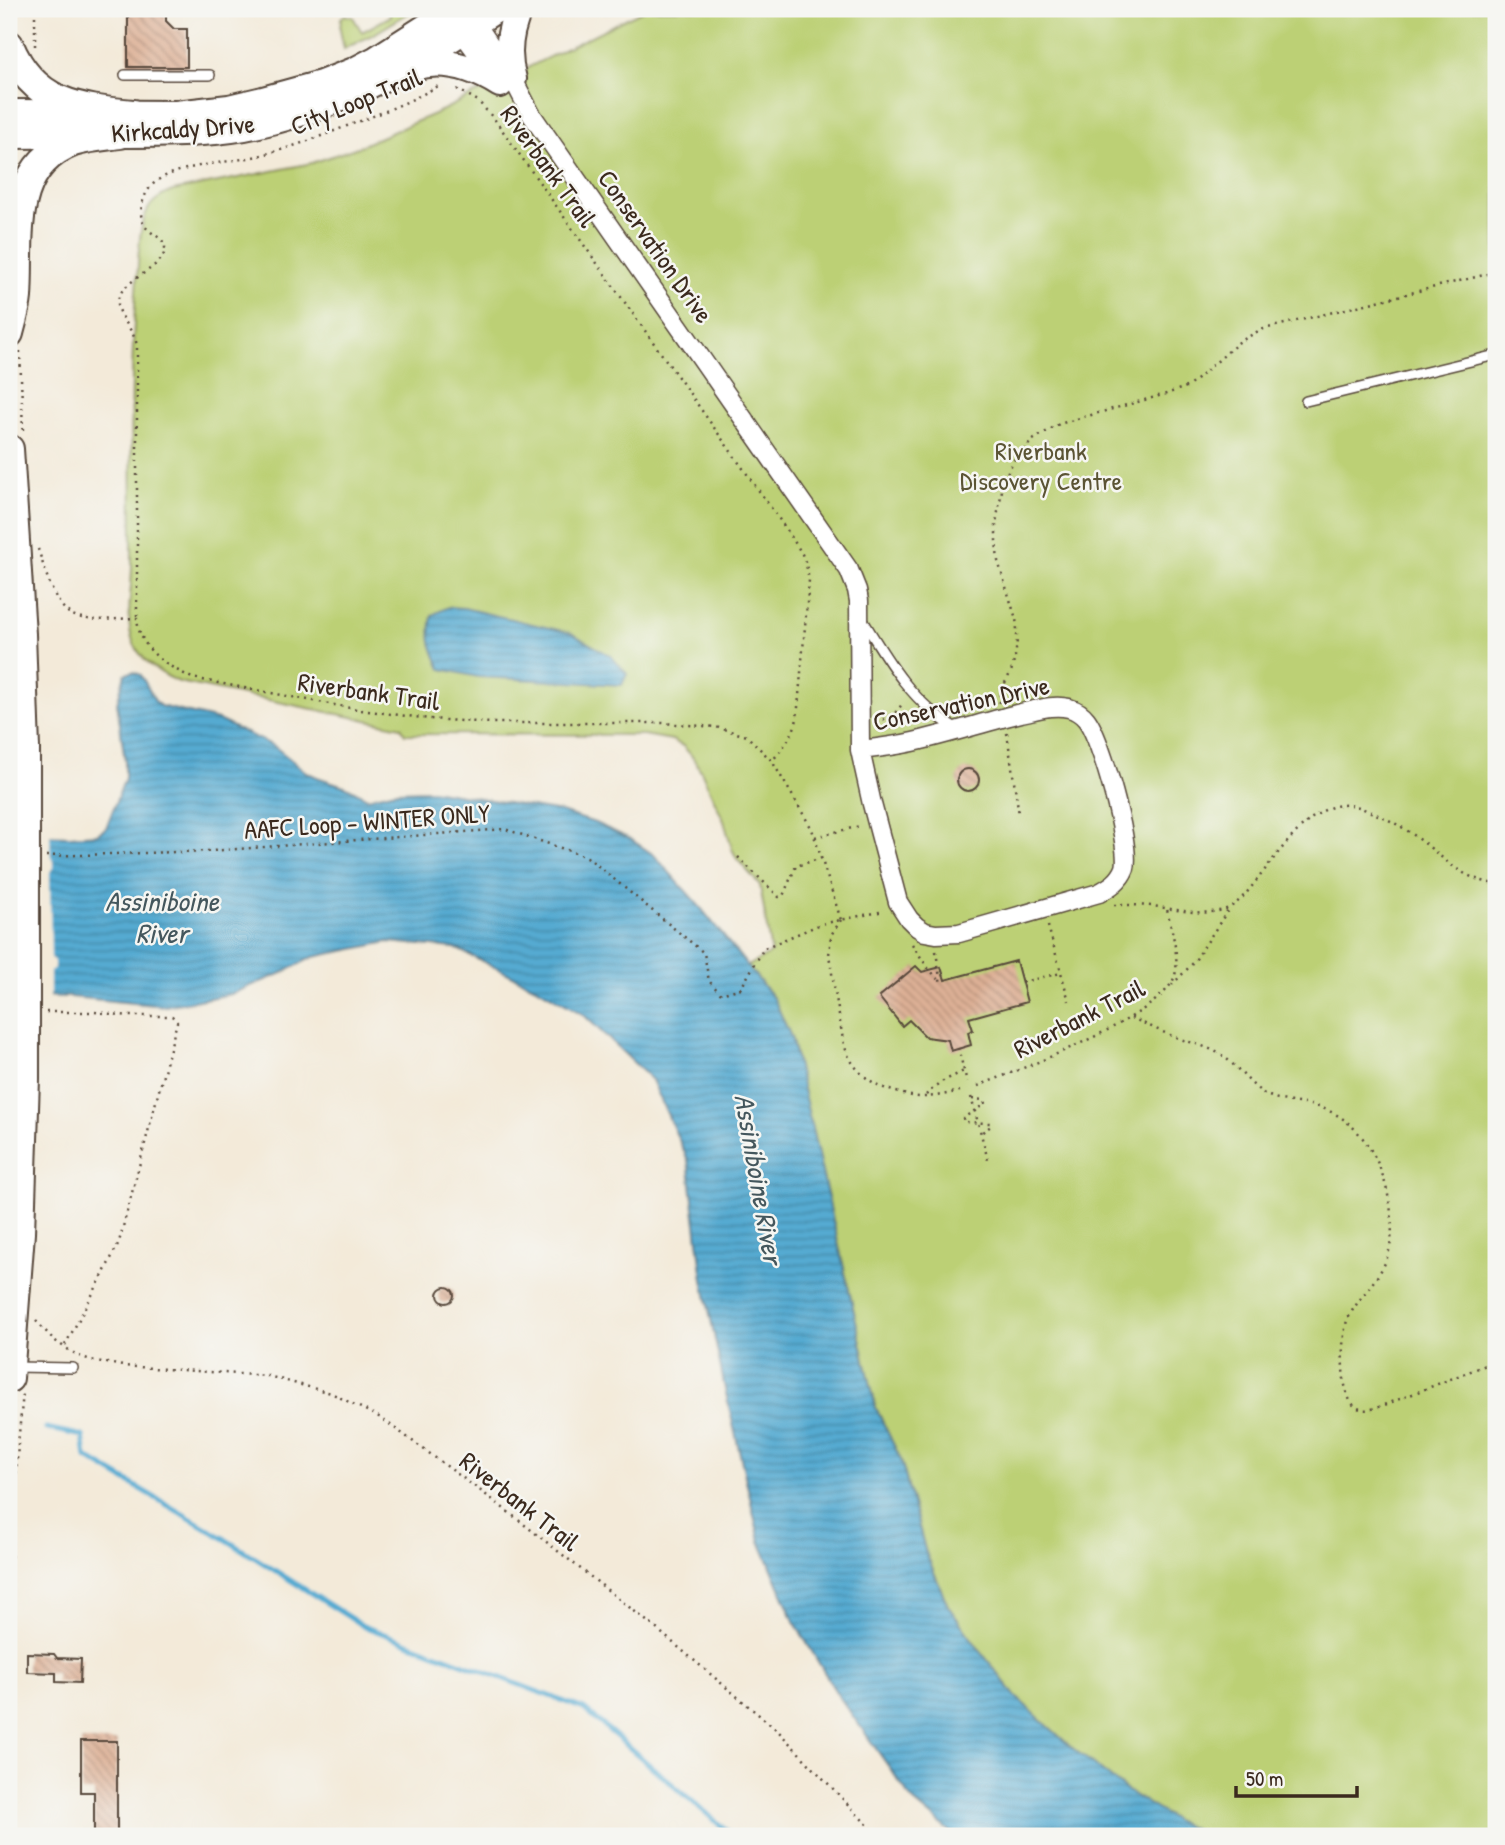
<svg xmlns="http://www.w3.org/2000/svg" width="1505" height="1845" font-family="'Patrick Hand',sans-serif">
<defs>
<pattern id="grass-tufts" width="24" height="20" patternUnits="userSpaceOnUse" patternTransform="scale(1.75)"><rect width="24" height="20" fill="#bcd074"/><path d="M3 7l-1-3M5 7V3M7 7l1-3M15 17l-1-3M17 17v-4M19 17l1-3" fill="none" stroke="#a2b364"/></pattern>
<pattern id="water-rules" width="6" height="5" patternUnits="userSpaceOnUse" patternTransform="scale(1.75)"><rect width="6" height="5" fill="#54aad1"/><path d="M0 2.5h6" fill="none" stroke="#478ba9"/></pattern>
<pattern id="building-back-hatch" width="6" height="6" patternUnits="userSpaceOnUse" patternTransform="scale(1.75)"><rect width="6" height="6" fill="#ddb095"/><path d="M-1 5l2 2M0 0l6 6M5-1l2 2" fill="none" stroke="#b48f79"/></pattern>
</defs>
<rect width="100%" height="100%" fill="#f6f6f2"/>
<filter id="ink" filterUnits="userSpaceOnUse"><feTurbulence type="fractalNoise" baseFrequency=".0143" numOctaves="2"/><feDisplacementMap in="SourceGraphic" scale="14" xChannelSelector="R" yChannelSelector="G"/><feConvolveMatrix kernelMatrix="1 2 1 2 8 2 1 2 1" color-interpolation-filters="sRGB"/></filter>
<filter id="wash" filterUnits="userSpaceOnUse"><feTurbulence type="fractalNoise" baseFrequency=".00686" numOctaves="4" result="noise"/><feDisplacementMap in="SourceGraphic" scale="28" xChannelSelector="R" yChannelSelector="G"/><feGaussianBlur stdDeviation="1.57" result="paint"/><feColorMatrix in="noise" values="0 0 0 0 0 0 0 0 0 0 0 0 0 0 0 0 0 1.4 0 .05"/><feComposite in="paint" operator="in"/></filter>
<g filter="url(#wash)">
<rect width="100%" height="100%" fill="#f3ead9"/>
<path fill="url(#grass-tufts)" stroke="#7c7d49" stroke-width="2" d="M387 9H415L374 34 344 49 340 30 341 18 345 15 353 17 362 32 391 16Z"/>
<path fill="#bcd074" stroke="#7c7d49" stroke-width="2" d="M645 9H1496V1836H1206L1174 1820 1126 1790 1071 1747 1016 1697 979 1649 948 1606 926 1553 901 1460 876 1408 791 1037 774 999 748 966 771 953 760 885 737 859 732 849 724 821 701 771 691 755 683 746 672 740 644 735 405 734 401 727 179 682C156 672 134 657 130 630 127 612 132 586 132 566 132 470 129 374 137 278 139 257 138 228 148 209 154 199 163 195 173 191L312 163 358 147 443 110Z"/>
<path fill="url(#water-rules)" stroke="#486a78" stroke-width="2" d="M448 607 464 608 571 633 611 656 627 674 622 685 478 677 441 669C431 646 428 641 432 615Z
M133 672 141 675 155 701 160 706 218 720 274 746 306 772 317 777 347 787 367 798 395 791 432 790 561 812 595 823 630 839 654 855 700 907 774 999 791 1037 876 1408 901 1460 926 1553 948 1606 979 1649 1016 1697 1071 1747 1126 1790 1174 1820 1206 1836H955L913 1801 836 1692 794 1621 760 1541 725 1389 703 1280 688 1160 652 1080 584 1015 538 988 455 948 388 942 313 957 280 974 231 994 165 1006 71 997 9 995V834L70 836 97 834 106 828 125 778V761L117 703 125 674Z"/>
<path fill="#f3ead9" d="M9 831 50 832 51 857 54 861V868L50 872 51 957 54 961V968L50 972V1000L9 998Z"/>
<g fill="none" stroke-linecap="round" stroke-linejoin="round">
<path stroke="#54aad1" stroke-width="5" d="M46 1428 83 1436 86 1457 225 1539 363 1626 584 1709 733 1836"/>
</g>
<g id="blocks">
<path fill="url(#building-back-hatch)" d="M128 9H166V21L174 29H187V67H128Z
M957 780a11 11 0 1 1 22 0a11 11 0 1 1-22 0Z
M1016 961 1027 1002 969 1018 973 1030 968 1032 971 1045 951 1051 948 1040 926 1037 909 1020 902 1026 879 997 916 966 922 972 941 967 945 980Z
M438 1295a8 8 0 1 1 16 0a8 8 0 1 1-16 0Z
M27 1653 54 1654 57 1658 81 1659 80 1683 56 1682V1673L27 1672Z
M81 1741H117V1836H94V1792H81Z"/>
</g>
</g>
<g filter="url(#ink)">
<use href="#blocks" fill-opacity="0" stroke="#57473a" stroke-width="2"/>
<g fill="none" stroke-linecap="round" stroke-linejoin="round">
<defs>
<path id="service" d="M125 75H210
M1306 401 1496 355
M863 620C887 660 915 707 958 729
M15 1367 73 1368"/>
<path id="minor" d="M470 15 513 79 531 114 849 570 857 590 859 601 860 750 872 804 898 902 909 919 917 927 925 932 936 934 959 933 1099 893C1110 887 1120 881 1125 868 1131 846 1101 737 1086 719 1082 714 1076 710 1069 708 1053 704 1036 710 1021 713 985 722 949 734 913 742 895 746 878 748 860 750
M455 23 497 80"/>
<path id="secondary" d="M413 67C444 58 473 67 500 84
M513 79C506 56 509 31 519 9
M9 113 176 114 229 108 263 100 321 84 354 71 377 59 455 9
M9 135C48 135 87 134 126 134 172 134 218 134 263 123 351 103 423 58 496 9"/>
<path id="primary" d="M9 45C33 104 78 109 133 114
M9 333C12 321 16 309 17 297 21 240 6 168 73 142 88 137 105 136 120 134
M9 449 21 634 25 749
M9 1378 20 1233 25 1078"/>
</defs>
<use href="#service" stroke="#57473a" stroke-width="12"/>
<use href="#minor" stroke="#57473a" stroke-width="21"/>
<use href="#secondary" stroke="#57473a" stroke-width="30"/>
<use href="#primary" stroke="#57473a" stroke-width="32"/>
<path stroke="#57473a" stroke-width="2.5" stroke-dasharray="2 5" stroke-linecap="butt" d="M35 9V46
M539 17 551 9
M457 89 478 101 495 120 789 533 802 554 806 564 809 580 797 719C793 736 783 748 772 761
M20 351 23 431
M38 549C45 569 54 609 75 616 94 623 118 618 137 618 139 650 166 665 192 678L361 710 430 719 492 723H663L716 727 747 736 772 761 812 829 841 920
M137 616V346C135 331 118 317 118 303 117 280 164 270 165 249 166 231 133 237 143 201 146 191 153 182 163 177 194 163 229 163 262 155 291 148 319 137 347 126 379 114 410 102 440 85
M999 703C998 688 1010 679 1013 665 1017 651 1018 633 1016 619L998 561 996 541V523L1004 479 1014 460 1033 440 1059 424 1166 394 1189 386 1239 342 1260 330 1496 272
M877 723 895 713 904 702
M891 729 896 712
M1007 733 1019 815
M815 837 860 826
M46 856 211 851 505 829 587 857 704 953 709 981 721 994 741 988 764 948 821 924 884 911
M738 857 779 897 783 896 796 866 822 858
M1114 905C1127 905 1139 905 1152 906 1175 909 1203 917 1226 909 1239 904 1248 891 1257 880 1276 856 1310 806 1343 805 1352 804 1360 807 1368 811 1390 819 1410 831 1428 846 1451 865 1465 879 1496 884
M841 920 831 935 829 955 843 1040C850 1070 871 1086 900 1093 907 1095 914 1097 922 1097 935 1097 947 1094 960 1091
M1048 926 1069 1001
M912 944 928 968 941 982
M936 951 941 985
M1022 982 1061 973
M1172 985 1194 962 1230 907
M46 1012H95L129 1016H172L177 1022 119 1242 103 1275 64 1347
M1131 1018C1144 1023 1157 1030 1170 1035 1186 1042 1205 1045 1220 1054 1236 1064 1247 1082 1263 1093 1279 1102 1297 1102 1315 1106 1356 1116 1380 1156 1388 1195 1393 1217 1394 1242 1385 1263 1375 1284 1356 1300 1347 1321 1341 1337 1339 1397 1356 1407 1364 1412 1373 1409 1382 1406L1496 1361
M958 1048 967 1082
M978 1086C1020 1069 1159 1018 1174 978 1181 961 1171 928 1167 909
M926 1095 939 1083 964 1071
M971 1097 988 1160
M972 1099 984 1100 985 1104 963 1118 964 1122 990 1123 991 1126 981 1133
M36 1321 54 1340 64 1347 79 1356 91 1360 123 1366 268 1376 331 1393 381 1418 493 1500 652 1625 778 1731 878 1836
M9 1592 18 1444 23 1393"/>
<use href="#service" stroke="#fff" stroke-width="9"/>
<use href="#minor" stroke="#fff" stroke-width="18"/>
<use href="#secondary" stroke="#fff" stroke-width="26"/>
<use href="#primary" stroke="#fff" stroke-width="28"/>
<defs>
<path id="primary-bridge" d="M25 749V1078"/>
</defs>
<use href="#primary-bridge" stroke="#57473a" stroke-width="32" stroke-linecap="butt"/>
<use href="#primary-bridge" stroke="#fff" stroke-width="28"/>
</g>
</g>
<g text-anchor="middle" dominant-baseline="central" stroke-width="5" stroke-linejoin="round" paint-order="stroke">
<g font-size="26" fill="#3b2a1e" stroke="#f6f6f2">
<text transform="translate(356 101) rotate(-22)">City Loop Trail</text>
<text transform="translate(183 128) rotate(-4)">Kirkcaldy Drive</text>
<text transform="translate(549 166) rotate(54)">Riverbank Trail</text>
<text transform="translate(656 246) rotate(55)">Conservation Drive</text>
<text transform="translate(369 691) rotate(8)">Riverbank Trail</text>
<text transform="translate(961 703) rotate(-12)">Conservation Drive</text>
<text transform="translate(367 821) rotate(-4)">AAFC Loop - WINTER ONLY</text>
<text transform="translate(1079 1018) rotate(-27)">Riverbank Trail</text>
<text transform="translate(520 1501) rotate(38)">Riverbank Trail</text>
</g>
<g font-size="26" fill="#5b5434" stroke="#f6f6f2">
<text x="1041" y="450">Riverbank<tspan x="1041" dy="30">Discovery Centre</tspan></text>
</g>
<g font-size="28" font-style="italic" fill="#44575d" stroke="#f6f6f2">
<text x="162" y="901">Assiniboine<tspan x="162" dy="32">River</tspan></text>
<text transform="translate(759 1179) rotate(80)">Assiniboine River</text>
</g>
</g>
<rect width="1505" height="1845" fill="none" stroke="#f6f6f2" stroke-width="35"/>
<path d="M1236 1786v10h121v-10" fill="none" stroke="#3b2a1e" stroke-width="3.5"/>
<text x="1246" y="1786" font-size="21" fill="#3b2a1e" stroke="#f6f6f2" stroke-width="5" paint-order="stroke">50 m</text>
</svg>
